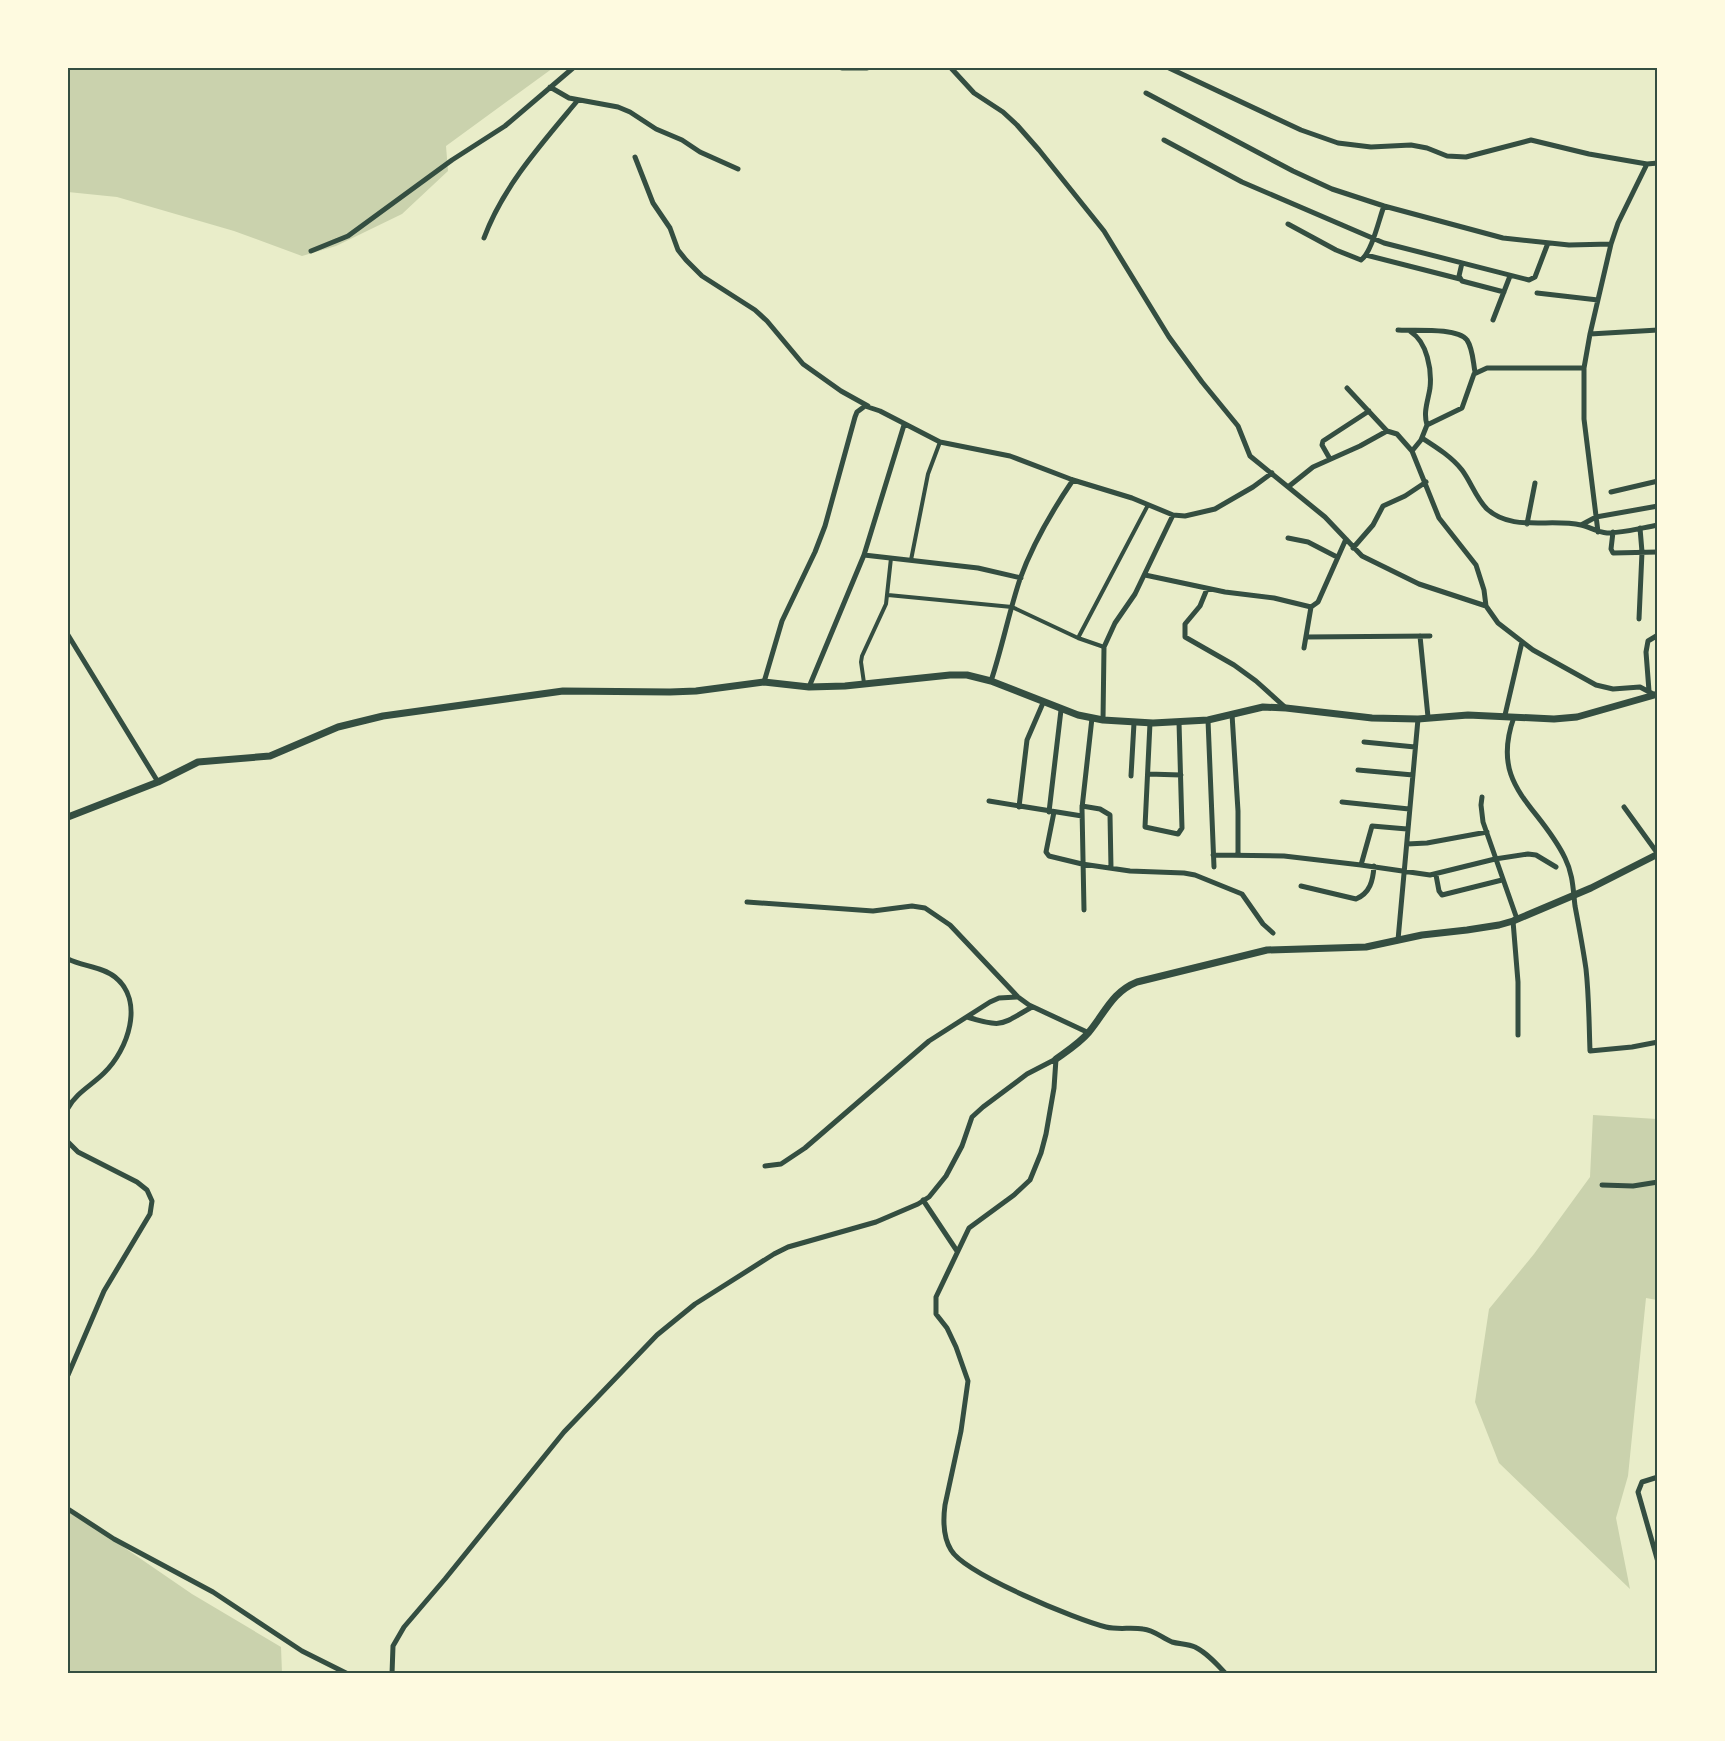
<svg xmlns="http://www.w3.org/2000/svg" width="1725" height="1741" font-family="'PT Sans',sans-serif">
<rect width="100%" height="100%" fill="#e9edc9"/>
<path fill="#cad2ad" d="M68 68H553L446 146 448 171 402 214 336 246 302 256 234 231 117 197 68 192Z
M1593 1115 1657 1119V1300L1646 1298 1628 1476 1616 1518 1630 1589 1499 1463 1475 1402 1489 1309 1534 1254 1590 1177Z
M68 1509 192 1594 281 1647 282 1673H68Z"/>
<g fill="none" stroke-linecap="round" stroke-linejoin="round">
<path stroke="#344e41" stroke-width="4" d="M911 560 928 474 940 442
M888 595 1012 607 1078 638 1104 647
M1078 638 1148 505
M864 683 861 662 862 656 886 604 891 558"/>
<path stroke="#344e41" stroke-width="5" d="M842 68H867
M951 68 974 93 1003 112 1017 125 1039 150 1104 231 1169 337 1202 382 1238 426 1250 456 1325 517 1362 556 1419 584 1486 606
M1169 68 1301 130 1338 143 1371 147 1411 145 1427 148 1447 156 1466 157 1531 140 1589 154 1647 164 1658 163
M550 87 569 98 618 107 630 112 656 129 682 140 700 152 738 169
M1146 93 1293 171 1332 189 1384 206 1503 238 1569 245 1611 244
M1164 140 1242 182 1384 243 1529 280 1535 277 1548 243
M635 157 653 203 670 228 678 250 686 260 702 276 755 310 767 321 803 364 841 391 868 406
M1288 224 1336 250 1361 260C1372 252 1379 219 1384 206
M484 238C503 186 543 142 578 100
M311 251 348 236 452 160 505 126 573 68
M1366 255 1460 279
M1462 263 1459 276 1462 281 1504 292
M1537 293 1598 300
M1493 320 1510 276
M1398 330C1413 331 1457 327 1467 340 1473 349 1473 362 1475 372
M1411 332C1427 342 1432 370 1430 388 1428 401 1423 412 1427 425
M1590 334 1658 330
M1347 388 1387 431
M1422 438C1436 447 1452 457 1462 470 1471 482 1476 498 1487 509 1512 532 1550 518 1581 525 1590 527 1597 532 1607 533 1624 533 1641 528 1658 525
M1412 451 1421 440 1427 425 1462 408 1474 374 1487 368H1584
M1330 459 1322 445 1323 441 1369 411
M1288 487 1313 467 1360 446 1387 431 1397 434 1412 451 1439 518 1476 565 1484 590 1486 606 1498 623 1533 650 1596 685 1613 689 1640 687 1655 695
M1611 492 1658 481
M1527 524 1535 483
M1581 525 1596 517 1658 506
M1598 532 1584 419V368L1590 334 1611 244 1618 223 1647 164
M1613 532 1611 549 1613 553 1658 552
M1288 538 1308 542 1337 557
M1353 548 1373 525 1383 506 1405 496 1426 482
M864 555 978 568 1021 578
M1145 575 1225 592 1274 598 1311 607 1318 602 1346 539
M1207 589 1200 606 1185 624V637L1234 665 1256 681 1286 708
M1639 619 1642 552 1640 528
M68 635 158 782
M1420 636 1428 717
M1306 637 1430 636
M1304 648 1311 607
M991 681C1002 648 1009 612 1020 579 1033 543 1052 511 1073 480
M764 682 782 621 815 552 825 526 855 417 857 412 865 406 880 411 940 442 1010 456 1073 480 1132 498 1173 515 1185 516 1215 509 1253 487 1272 473
M809 687 864 555 904 425
M1649 691 1646 652 1648 641 1658 635
M1232 714 1238 811V855
M1505 715 1522 642
M1514 717C1489 787 1539 804 1565 858 1573 874 1573 889 1575 906 1579 927 1583 948 1586 969 1589 996 1589 1024 1590 1051L1632 1047 1658 1042
M1103 720 1104 647 1115 623 1135 594 1173 515
M1208 720 1214 867
M1150 723 1145 827 1178 834 1182 828 1179 722
M1364 742 1415 747
M1358 770 1413 775
M1148 774 1181 775
M1131 776 1134 723
M1482 797 1481 805 1483 822 1517 919
M989 801 1082 816
M1342 802 1409 809
M1082 806 1100 809 1110 815 1111 868
M1019 807 1027 740 1043 703
M1624 807 1658 854
M1049 812 1061 710
M1054 812 1046 852 1049 856 1082 864 1130 871 1184 873 1195 875 1242 894 1263 924 1273 933
M1407 829 1372 826 1361 865 1430 875 1495 859 1528 854 1536 855 1556 867
M1407 844 1427 843 1487 832
M1213 855 1284 856 1361 865
M1436 875 1439 891 1442 895 1502 880
M1301 886 1356 899C1370 893 1373 881 1374 866
M747 902 873 911 912 906 925 908 950 925 1018 997 1029 1005 1089 1033
M1084 910 1082 808 1092 718
M1513 921 1518 982V1035
M1398 940 1418 719
M68 959C82 966 103 967 115 977 145 1001 128 1050 104 1073 92 1085 76 1093 68 1108
M967 1017C1003 1028 1000 1025 1032 1007
M68 1142 78 1152 137 1182 147 1190 152 1201 150 1214 104 1291 68 1375
M765 1166 781 1164 805 1148 929 1041 990 1002 999 998 1017 997
M1602 1185 1633 1186 1658 1182
M923 1200 957 1251
M1658 1477 1642 1482 1638 1492 1658 1562
M68 1509 114 1539 213 1592 302 1651 348 1674
M392 1674 393 1646 404 1627 445 1579 564 1432 657 1335 695 1304 774 1254 788 1247 876 1222 918 1204 929 1197 946 1176 962 1146 972 1117 983 1107 1027 1074 1056 1059 1054 1088 1046 1134 1041 1153 1030 1180 1014 1195 969 1228 936 1297V1314L947 1328 956 1347 968 1381 961 1431 945 1505C943 1520 943 1537 951 1550 965 1574 1077 1620 1106 1627 1118 1630 1131 1627 1143 1629 1154 1630 1162 1638 1172 1642 1179 1644 1188 1644 1195 1647 1207 1653 1217 1664 1226 1674"/>
<path stroke="#344e41" stroke-width="7" d="M68 817 158 782 198 762 270 756 338 727 383 716 563 691 670 692 696 691 764 682 809 687 845 686 950 675H967L991 681 1078 715 1103 720 1153 723 1208 720 1263 707 1286 708 1372 718 1418 719 1468 715 1554 719 1577 717 1658 694
M1056 1059C1067 1051 1080 1043 1089 1032 1105 1013 1112 992 1137 982L1267 950 1366 947 1422 935 1467 930 1499 925 1513 921 1591 888 1658 854"/>
</g>
<rect width="1725" height="1741" fill="none" stroke="#fefae0" stroke-width="138"/>
<rect x="69" y="69" width="1587" height="1603" fill="none" stroke="#344e41" stroke-width="2"/>
</svg>
